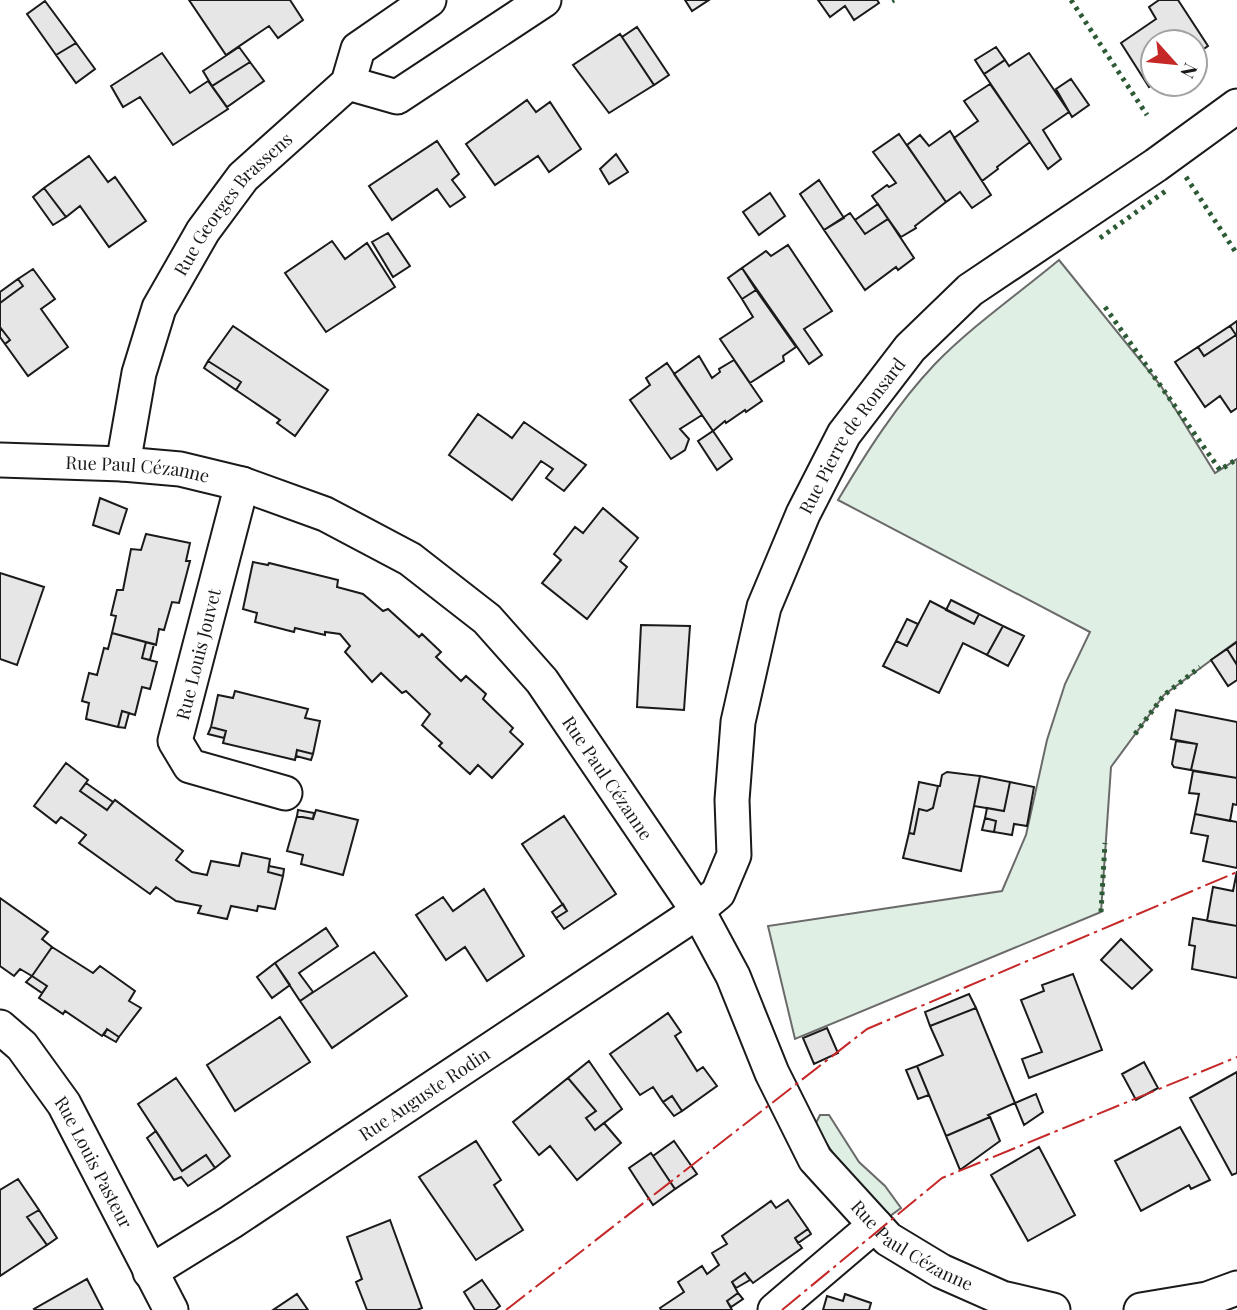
<svg xmlns="http://www.w3.org/2000/svg" width="1237" height="1310" font-family="'Playfair Display',serif">
<rect width="100%" height="100%" fill="#fff"/>
<path fill="#e0efe3" stroke="#6a6a6a" stroke-width="2" d="M1059 260 1161 386 1215 473 1237 459V641L1164 695 1111 767 1101 912 795 1039 768 926 1002 891 1026 835 1047 740 1065 684 1090 632 838 500C866 453 897 404 935 364 972 326 1018 294 1059 260Z
M820 1115H829L859 1162 885 1186 901 1208 890 1216C857 1195 836 1158 815 1125Z"/>
<path fill="#e6e6e6" stroke="#1a1a1a" stroke-width="2" d="M189 0H290L303 20 278 38 269 26 226 55Z
M685 0H709L692 11Z
M818 0H877L879 3 854 20 845 6 830 17Z
M1159 0H1178L1208 46 1195 55V42H1153V84L1149 87 1121 43 1156 19 1149 7Z
M45 1 76 43 56 55 27 14Z
M637 27 669 75 654 85 622 37Z
M620 34 654 85 609 113 573 65Z
M76 43 95 69 76 83 56 55Z
M239 47 250 62 212 86 203 71Z
M996 47 1005 60 984 74 975 60Z
M162 53 190 93 208 81 228 109 173 145 140 97 123 107 111 86Z
M1029 53 1069 112 1043 130 1061 159 1048 169 984 74 1005 60 1009 66Z
M250 62 264 81 227 107 212 86Z
M1071 79 1089 105 1072 117 1056 89Z
M990 84 1030 142 997 167 998 169 982 181 954 138 978 121 964 101Z
M527 100 536 112 550 102 581 149 549 172 538 156 495 185 466 144Z
M950 131 991 195 972 208 960 192 946 202 907 145 920 135 929 146Z
M899 134 946 202 915 226 916 228 901 237 872 196 887 185 889 187 896 183 873 152Z
M437 141 459 174 452 180 465 197 450 207 437 189 392 220 369 186Z
M616 154 628 172 609 184 600 169Z
M89 156 108 182 115 177 146 221 109 247 80 206 66 217 44 188Z
M819 180 844 218 824 230 800 194Z
M44 188 66 217 53 225 33 197Z
M770 193 785 216 759 235 743 212Z
M878 204 888 219 865 234 855 220Z
M850 213 865 234 888 219 914 258 898 270 896 267 865 290 824 230Z
M388 233 410 266 393 277 372 242Z
M332 241 345 259 367 243 395 287 326 332 285 273Z
M788 245 832 311 804 329 822 355 809 364 742 268 766 251 771 256Z
M742 268 756 290 742 299 728 278Z
M33 269 55 299 41 309 68 347 28 376 5 344 10 340 0 327V303L23 286 18 279Z
M18 279 23 286 0 303V292Z
M756 290 796 347 783 356 784 361 750 383 720 339 753 317 742 299Z
M1237 321V408L1231 412 1220 396 1205 407 1175 362 1198 347 1204 356 1236 335 1230 326Z
M233 326 328 390 295 436 277 423 280 420 236 390 241 382 208 361Z
M1230 326 1236 335 1204 356 1198 347Z
M0 327 10 340 5 344 0 337Z
M699 356 712 378 720 372 719 369 734 360 762 401 746 412 745 410 726 423 725 421 713 431 674 374Z
M208 361 241 382 236 390 204 368Z
M667 363 702 415 680 429 689 439 685 450 671 459 630 400 650 385 646 378Z
M478 414 512 438 524 422 586 465 564 491 546 478 553 469 541 461 512 500 449 455Z
M713 431 732 459 717 470 698 441Z
M100 498 127 509 119 534 93 525Z
M603 508 638 538 620 561 627 567 587 619 542 583 561 560 554 554 575 527 583 533Z
M146 534 190 543 186 561H190L179 603 172 602 164 630 159 629 156 645 112 633 116 616 111 615 117 590H123L131 549 141 550Z
M253 562 268 565 269 563 338 580 337 587 363 594 383 611 388 609 419 637 422 634 441 652 436 657 461 681 466 676 486 694 483 699 513 728 510 732 523 744 492 778 478 765 470 774 439 746 442 743 422 725 430 714 406 691 402 693 381 673 372 682 345 652 350 646 340 634 325 632V635L295 628 294 632 255 622 257 613 243 609Z
M0 573 44 587 17 665 0 659Z
M951 600 979 614 974 624 946 610Z
M930 601 974 624 979 614 1003 626 987 655 963 643 939 693 883 666 896 641 907 646Z
M907 619 918 624 907 646 896 641Z
M641 625 690 626 684 710 637 707Z
M1003 626 1024 636 1008 666 987 655Z
M112 633 146 642 142 658 157 662 150 689 142 687 135 715 122 711 118 727 86 719 89 703 82 701 89 673 97 675 104 648 108 649Z
M146 642 154 644 150 660 142 658Z
M1237 642V665L1227 649Z
M1227 649 1237 665V680L1228 686 1211 660Z
M235 691 308 709 305 718 320 721 313 754 297 750 295 760 223 743 226 731 211 727 218 695 233 698Z
M1176 710 1237 722V778L1191 770 1197 744 1171 739Z
M122 711 129 713 125 728 118 727Z
M211 727 226 731 224 738 208 734Z
M1176 741 1197 744 1191 770 1174 767 1172 764Z
M297 750 313 754 311 760 296 756Z
M66 763 88 780 80 791 107 810 115 800 183 851 176 860 192 872 207 875 211 861 239 866 242 853 270 859 268 872 283 876 275 909 258 906 257 911 231 906 227 919 198 913 201 906 176 901 156 887 150 894 79 843 86 835 61 817 56 823 34 806Z
M1193 771 1237 778V805L1233 804 1230 821 1195 814 1199 794 1189 793Z
M947 772 980 776 961 871 903 858 909 833 914 834 919 809 927 811 933 808 938 786H940L942 775Z
M980 776 1010 782 1004 811 974 806Z
M919 782 938 786 933 808 927 811 919 809 914 834 909 833Z
M1010 782 1034 787 1027 826 1014 824 1012 835 994 832 996 821 985 818 987 808 1004 811Z
M86 783 113 802 107 810 80 791Z
M298 810 314 813 313 819 297 816Z
M316 810 358 820 343 875 301 864 303 855 287 851 297 816 313 819Z
M1195 814 1237 822V868L1203 861 1208 836 1191 833Z
M564 816 616 894 564 929 556 918 567 911 522 844Z
M985 818 996 821 994 832 982 830Z
M269 866 284 869 283 876 268 872Z
M1237 871V926L1207 921 1213 887 1233 891Z
M484 889 524 956 487 981 465 947 446 960 416 915 443 897 453 911Z
M0 898 48 932 42 939 52 947 32 976 20 969 14 976 0 966Z
M563 904 567 911 556 918 552 912Z
M1193 918 1237 926V978L1192 969 1195 946 1189 945Z
M326 928 338 946 299 973 313 992 300 1001 275 963Z
M1121 939 1152 970 1132 989 1101 960Z
M52 947 93 973 100 966 135 991 129 1001 141 1008 119 1037 107 1029 102 1036 65 1011 63 1014 39 998 47 986 32 976Z
M374 952 407 996 332 1048 300 1001Z
M275 963 290 985 272 998 257 977Z
M1073 974 1102 1050 1029 1078 1022 1059 1042 1052 1021 1000 1044 991 1042 985Z
M32 976 47 986 42 993 26 982Z
M969 994 976 1008 930 1026 925 1012Z
M976 1008 1015 1103 988 1115 990 1117 946 1136 917 1066 943 1055 930 1026Z
M668 1013 681 1032 675 1036 697 1071 703 1067 717 1086 682 1111 672 1096 663 1102 653 1087 640 1095 610 1054Z
M280 1017 310 1062 235 1111 207 1065Z
M827 1028 838 1053 814 1064 803 1038Z
M107 1029 119 1037 116 1042 104 1035Z
M589 1061 622 1109 595 1130 586 1118 596 1111 568 1078Z
M1144 1062 1158 1088 1136 1100 1122 1074Z
M917 1066 929 1095 918 1099 906 1070Z
M1237 1072V1173L1232 1175 1190 1098Z
M176 1078 230 1156 215 1168 206 1155 182 1171 138 1104Z
M568 1078 596 1111 586 1118 595 1130 604 1123 621 1143 577 1180 550 1146 539 1155 513 1122Z
M1036 1094 1043 1112 1024 1125 1015 1103Z
M672 1096 682 1111 674 1116 663 1102Z
M990 1117 1000 1141 960 1170 946 1136Z
M1180 1127 1210 1180 1191 1189 1189 1185 1141 1211 1115 1161Z
M156 1131 182 1171 206 1155 215 1168 188 1186 181 1177 174 1180 147 1138Z
M476 1141 501 1180 494 1185 523 1230 476 1260 419 1177Z
M674 1141 697 1174 675 1189 653 1156Z
M1039 1147 1075 1215 1028 1241 991 1175Z
M651 1153 675 1189 653 1205 629 1168Z
M18 1179 39 1210 27 1217 47 1245 0 1276V1190Z
M788 1200 808 1229 795 1238 802 1248 753 1283 745 1273 732 1282 738 1293 727 1301 732 1310H661L660 1308 684 1292 678 1282 702 1266 707 1274 719 1265 712 1253 727 1244 722 1236 771 1201 776 1208Z
M39 1210 57 1238 47 1245 27 1217Z
M390 1220 422 1308 417 1310H367L356 1282 362 1279 347 1237Z
M808 1229 811 1234 798 1243 795 1238Z
M745 1273 750 1280 736 1288 732 1282Z
M87 1279 103 1310H35L34 1309Z
M482 1280 500 1306 495 1310H475L464 1292Z
M738 1293 743 1299 731 1307 727 1301Z
M297 1294 308 1310H273Z
M845 1294 871 1303 869 1310H823L827 1296 843 1301Z"/>
<g fill="none" stroke-linecap="round" stroke-linejoin="round">
<defs>
<g id="minor">
<path d="M348 83 397 97 544 0"/>
<path id="s1" d="M0 460 123 464 180 469 242 484 325 514 410 559 487 619 542 681 698 911 733 976 772 1073 815 1159 888 1239 941 1271 1002 1298 1053 1310"/>
<path id="s2" d="M123 464 139 373 159 308 203 231 243 177 348 83 358 49 429 0"/>
<path d="M242 484 175 741 190 766 285 793"/>
<path id="s3" d="M0 1027 22 1046 64 1104 171 1310"/>
<path id="s4" d="M150 1272 231 1222 684 921 718 893 734 855 732 800 738 722 764 607 803 514 844 434 910 348 970 290 1156 165 1237 106"/>
<path d="M775 1310 875 1225"/>
<path d="M1141 1310 1207 1299 1237 1288"/>
</g>
</defs>
<use href="#minor" stroke="#1a1a1a" stroke-width="37"/>
<use href="#minor" stroke="#fff" stroke-width="33"/>
<path stroke="#2b5a34" stroke-width="5" stroke-dasharray="3.5 5" stroke-linecap="butt" d="M1071 0 1147 115
M892 1 894 0
M1186 177 1237 254
M1100 238 1167 190
M1105 307 1220 470 1237 459
M1135 734 1164 695 1200 667
M1101 912 1105 843"/>
<path stroke="#c62828" stroke-width="2" stroke-dasharray="24 5 3.5 5" stroke-linecap="butt" d="M506 1310 867 1029 1237 872
M782 1310 942 1178 1237 1057"/>
</g>
<g text-anchor="middle" dominant-baseline="central" stroke-width="5" stroke-linejoin="round" paint-order="stroke">
<g font-size="18" fill="#1a1a1a" stroke="#fff">
<text stroke="none"><textPath href="#s2" startOffset="289">Rue Georges Brassens</textPath></text>
<text stroke="none"><textPath href="#s4" startOffset="1169">Rue Pierre de Ronsard</textPath></text>
<text stroke="none"><textPath href="#s1" startOffset="138">Rue Paul Cézanne</textPath></text>
<text transform="translate(198 654) rotate(-76)">Rue Louis Jouvet</text>
<text stroke="none"><textPath href="#s1" startOffset="726">Rue Paul Cézanne</textPath></text>
<text stroke="none"><textPath href="#s4" startOffset="327">Rue Auguste Rodin</textPath></text>
<text stroke="none"><textPath href="#s3" startOffset="166">Rue Louis Pasteur</textPath></text>
<text stroke="none"><textPath href="#s1" startOffset="1293">Rue Paul Cézanne</textPath></text>
</g>
</g>
<g transform="translate(1174 63) rotate(117)"><circle r="33" fill="#ffffff" stroke="#a3a3a3" stroke-width="2"/>
<path d="M0-5L12 26L0 18L-12 26Z" fill="#c62828"/>
<text y="-10" font-size="19" font-weight="bold" text-anchor="middle" fill="#1a1a1a">N</text>
</g>
</svg>
